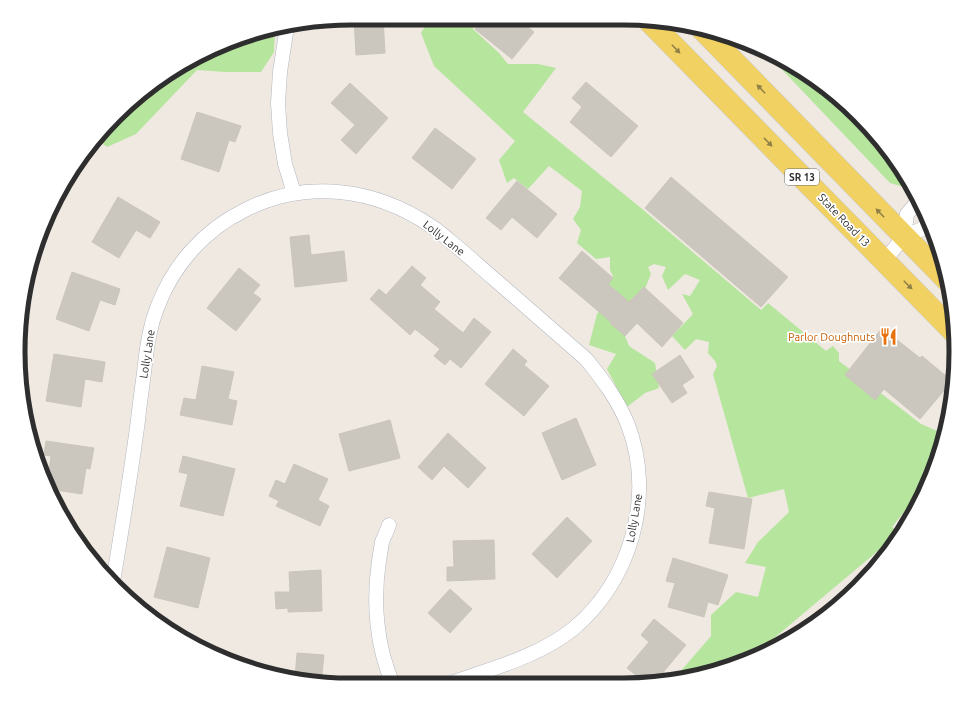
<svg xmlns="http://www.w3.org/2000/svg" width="974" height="703" font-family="Ubuntu,sans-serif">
<rect width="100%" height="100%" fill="#efe9e1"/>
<path fill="#b6e59e" d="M430 18H475L473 29 499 53 508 64H538L556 68 523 112 641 208 761 310 768 303 826 351 833 346 839 353V361L921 424 944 434 938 458 928 482 892 527 896 530 907 524 894 542 879 550 767 644 759 655 750 660 673 680 711 636V615L736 592 758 597 766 567 745 563 758 542 789 512 784 489 748 498 713 374 717 366 715 361 708 353 709 342 696 339 685 350 672 336 693 314 682 294 690 296 700 280 685 274 668 290 662 276 666 267 654 264 648 267 651 274 642 296 623 331 629 346 655 363 659 388 645 393 627 407 607 369 616 354 589 345 597 314 616 291 608 284 613 276 610 270V257L596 259 577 243 581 230 573 219 580 207 582 191 549 166 528 189 514 178 507 183 499 160 515 141 434 66 421 33Z
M275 28 274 52 261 72H225L197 70 136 134 107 147 96 139 101 132 166 74 265 29Z
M771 58 808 74 887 148 910 185 907 188 890 183Z
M31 268 33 289 23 338 24 287Z"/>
<path fill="#cbc7bf" stroke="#cbc5ba" d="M354 18H383L385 53 356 55Z
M484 18H517L534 32 512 59 475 29Z
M586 82 638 126 611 157 570 122 582 107 572 98Z
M350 83 388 118 356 154 341 140 355 125 331 103Z
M197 112 241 126 235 142 229 140 219 172 181 159Z
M435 128 476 159 452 189 412 158Z
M671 177 788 277 761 307 645 208Z
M517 181 557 214 537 238 512 217 501 230 486 218Z
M118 197 160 222 150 238 136 230 119 258 92 242Z
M309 235 311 255 344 251 347 281 295 287 290 237Z
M582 251 613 278 608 284 629 302 644 287 683 323 662 347 637 323 625 336 610 323 611 322 559 278Z
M412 266 426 278 420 285 440 302 434 309 463 333 474 318 491 332 461 368 450 359 445 365 434 356 440 349 415 329 410 335 370 299 379 289 386 295Z
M239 268 260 285 253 293 261 299 236 331 207 308Z
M72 272 120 289 115 305 100 300 89 331 56 319Z
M882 328 920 358 922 356 952 381 920 419 884 389 875 400 845 375Z
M513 349 527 361 524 365 549 386 524 416 485 384Z
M54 354 105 362 102 382 85 379 81 407 46 401Z
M680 355 694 377 682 385 687 393 672 403 652 374Z
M202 366 234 372 228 399 237 401 232 425 180 415 184 398 196 400Z
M576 418 596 465 562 480 542 433Z
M390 420 400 458 349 471 339 434Z
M448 433 486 468 468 488 444 466 432 480 418 467Z
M46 441 94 448 90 469 86 468 82 494 49 489 47 485 51 456 44 455Z
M183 456 235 469 223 516 180 506 188 474 179 472Z
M294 464 328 479 318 500 329 506 320 526 276 506 279 501 269 496 276 480 285 484Z
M709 492 752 499 744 549 709 543 715 508 706 506Z
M567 517 592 541 557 578 532 554Z
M494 540 495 579 447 581V567H454L453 541Z
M167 547 210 558 198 608 154 597Z
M673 558 728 575 718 605 708 602 704 617 668 607 675 583 666 581Z
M321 570 322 611 288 612V608L276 609 275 592H290L289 572Z
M450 589 472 609 450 633 428 613Z
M654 619 686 645 655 682H644L627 668 649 642 641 635Z
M297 653 324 655 321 683 295 679Z"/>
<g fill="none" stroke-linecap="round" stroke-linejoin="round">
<defs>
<path id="street" d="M287 26 280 72 278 103 280 133 285 164 294 193
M904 237 907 214 919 200
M884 261 904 237 922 229 928 221
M389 525C387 531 384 537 382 542 381 548 380 555 379 561 373 601 376 646 393 684
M113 582C122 528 131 474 138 420 140 401 143 382 145 364 147 345 150 326 157 308 173 265 204 230 245 210 306 179 375 188 431 226 438 230 444 236 450 241 465 253 479 266 493 278 524 305 555 332 586 359 603 380 618 400 628 425 655 496 631 581 573 629 538 657 490 669 448 684"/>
<path id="primary" d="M649 21 955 333
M701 28 947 280"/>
</defs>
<use href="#street" stroke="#b4b7c1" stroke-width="15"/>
<use href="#primary" stroke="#c9c9c9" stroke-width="23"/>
<use href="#street" stroke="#fff" stroke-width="14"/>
<use href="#primary" stroke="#f2d163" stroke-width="22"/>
</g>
<defs><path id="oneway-solid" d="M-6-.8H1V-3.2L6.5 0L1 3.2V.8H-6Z"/></defs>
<g fill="#908048">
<use href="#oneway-solid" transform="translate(676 49) rotate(46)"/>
<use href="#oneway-solid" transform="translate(761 89) rotate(-134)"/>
<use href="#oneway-solid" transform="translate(768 142) rotate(46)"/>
<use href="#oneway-solid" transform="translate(880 213) rotate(-134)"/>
<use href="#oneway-solid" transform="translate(908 285) rotate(45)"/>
</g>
<defs>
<symbol id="restaurant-bare" viewBox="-9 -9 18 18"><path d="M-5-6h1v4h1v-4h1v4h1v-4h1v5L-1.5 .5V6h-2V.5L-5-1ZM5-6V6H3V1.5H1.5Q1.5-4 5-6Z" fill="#e8710a" stroke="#fff" stroke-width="2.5" paint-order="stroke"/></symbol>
</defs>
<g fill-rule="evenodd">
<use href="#restaurant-bare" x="876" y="324" width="25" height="25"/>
</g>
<g text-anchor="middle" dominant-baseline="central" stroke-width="3.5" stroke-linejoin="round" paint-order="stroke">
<rect fill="#fff" stroke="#6d6d6d" stroke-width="1" x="785" y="169" width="34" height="16" rx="3"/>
<g font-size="10" font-weight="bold" fill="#2e2e2e">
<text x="802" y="177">SR 13</text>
</g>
<g font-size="11" fill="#2e2e2e" stroke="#fff">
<text transform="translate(844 220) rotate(46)">State Road 13</text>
<text transform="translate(444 238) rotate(38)">Lolly Lane</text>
<text transform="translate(147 354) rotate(-81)">Lolly Lane</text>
<text transform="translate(634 518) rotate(-80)">Lolly Lane</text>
</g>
<g font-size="11" fill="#c56008" stroke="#fff" text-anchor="end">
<text x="875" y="337">Parlor Doughnuts</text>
</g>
</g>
<path d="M0 0H974V703H0ZM351 25H623A326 326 0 0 1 949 351V352A326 326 0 0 1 623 678H351A326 326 0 0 1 25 352V351A326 326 0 0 1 351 25Z" fill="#fff" fill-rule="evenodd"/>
<path fill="none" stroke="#2e2e2e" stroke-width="5" d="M351 25H623A326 326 0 0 1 949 351V352A326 326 0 0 1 623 678H351A326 326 0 0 1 25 352V351A326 326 0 0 1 351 25Z"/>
</svg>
